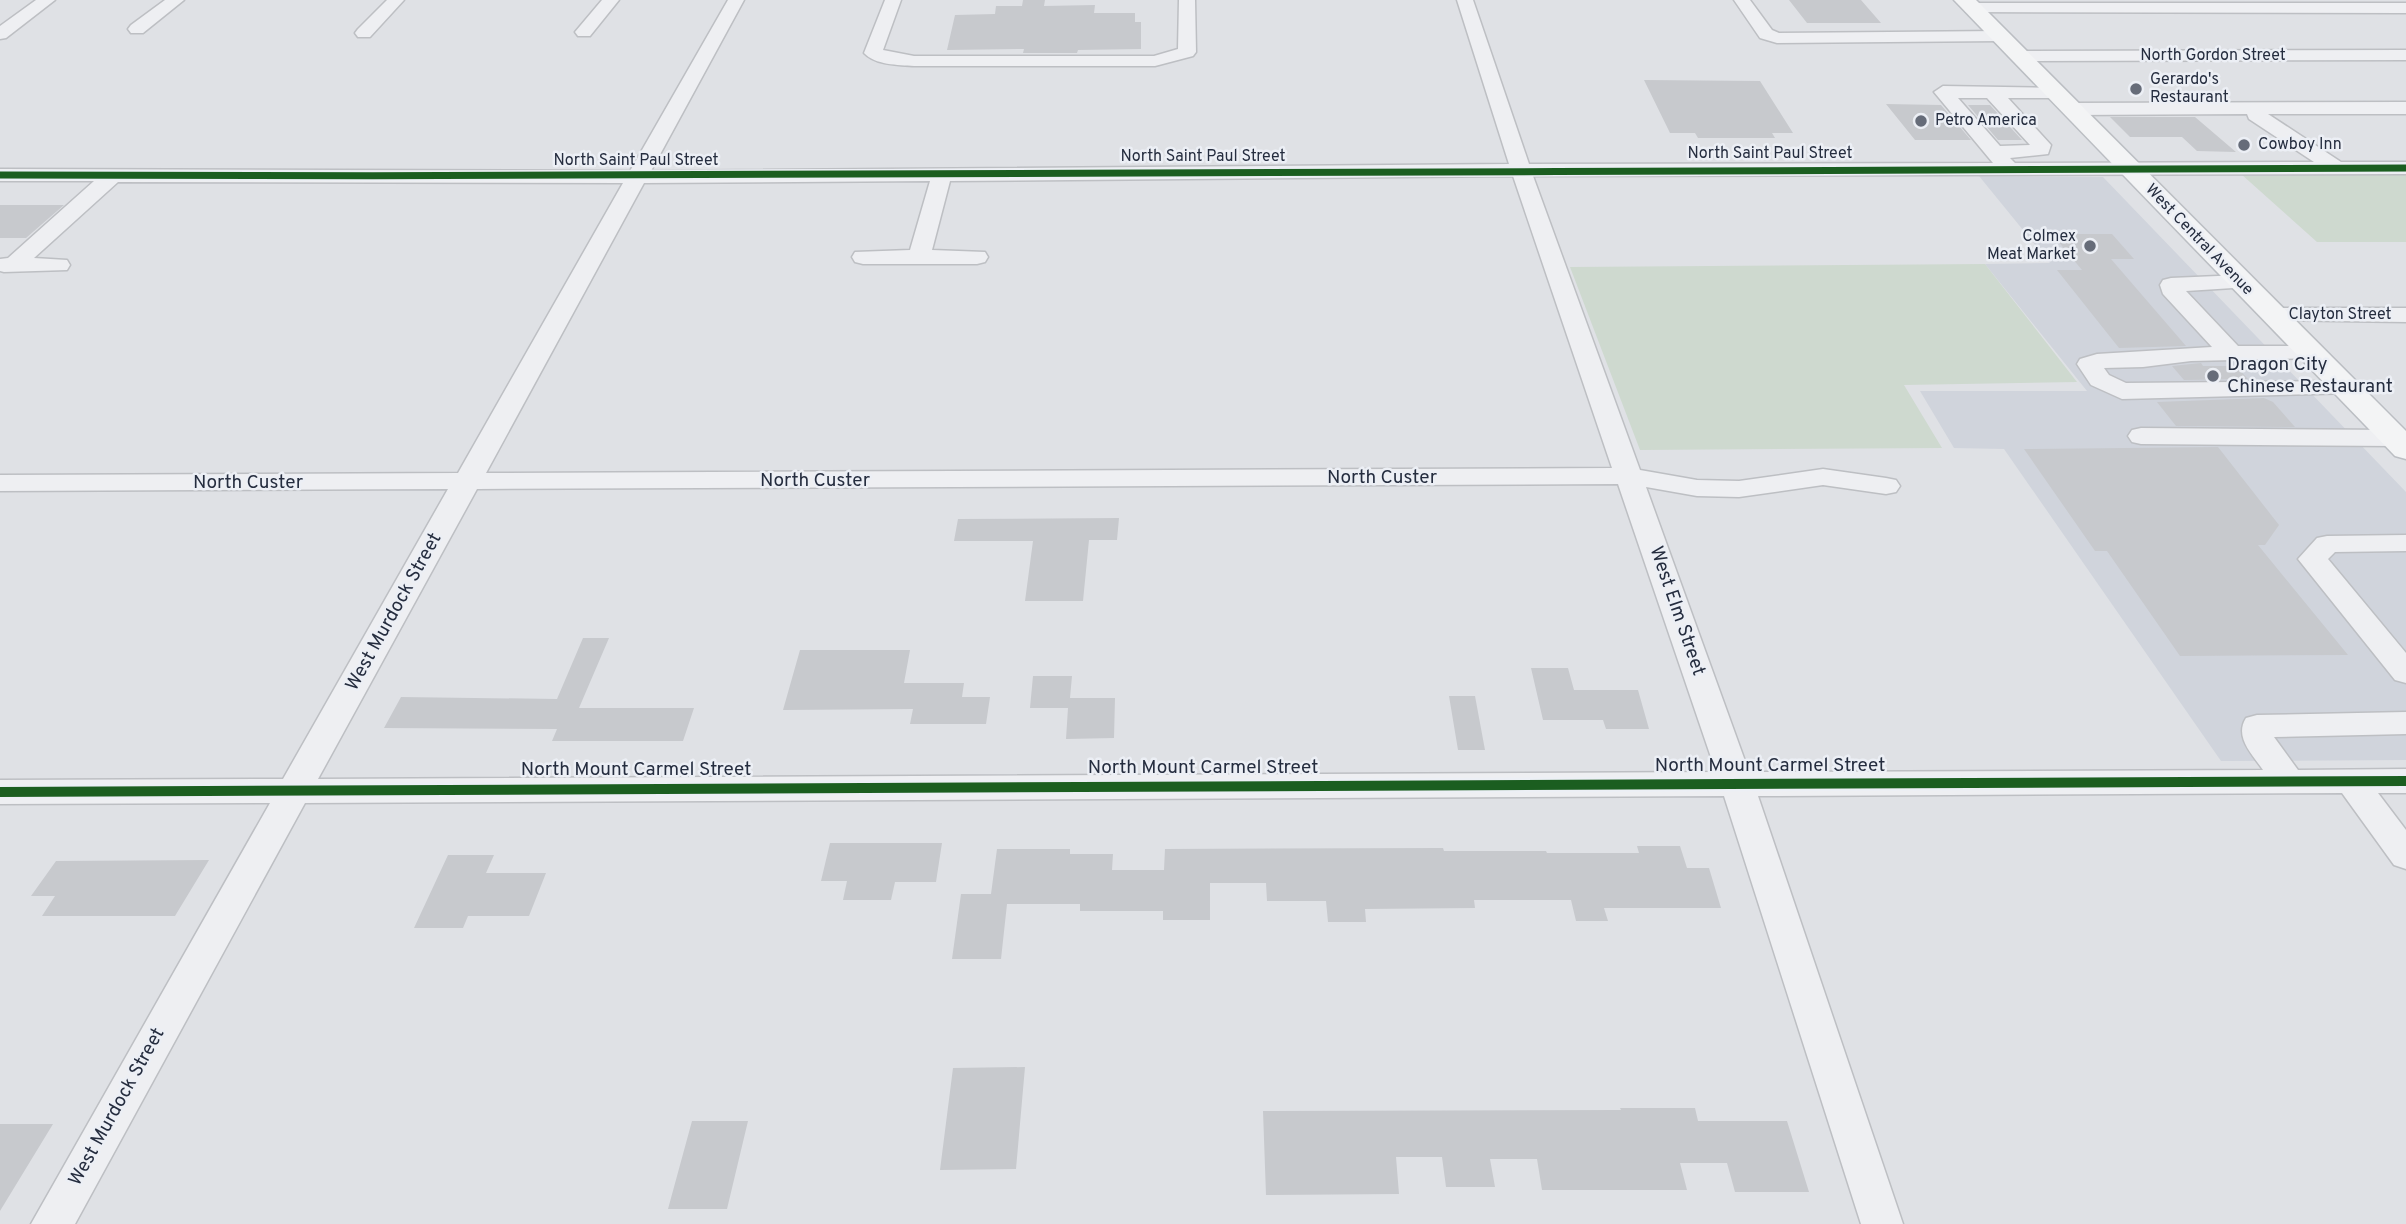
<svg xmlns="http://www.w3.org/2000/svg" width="2406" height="1224" font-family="Overpass,sans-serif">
<rect width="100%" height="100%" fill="#dfe1e5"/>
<path fill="#d0d4dc" d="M1979 176 2103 177 2406 492V760L2221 761 2004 449 1954 448 1920 391H2087L1985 264 2050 263Z"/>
<path fill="#ced9cf" d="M2241 174 2406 175V242H2317Z
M1985 264 2077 382 1904 385 1942 448 1640 450 1570 267Z"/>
<path fill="#c7c9cd" d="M1023 0H1045L1044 6 1095 5 1094 13H1135V22H1141V49L1078 50 1077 53H1023L1024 49 947 50 955 15 995 14 996 6H1022Z
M1789 0H1861L1881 23H1807Z
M1644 80 1760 81 1793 133H1772L1775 138H1698L1695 133H1670Z
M1886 104 1941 105 1971 140H1915Z
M1968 105H1990L2022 140H1998Z
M2110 117H2195L2236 152 2197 151 2182 137H2130Z
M0 205H64L26 238H0Z
M2052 234H2112L2134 259H2111L2186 346 2119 348 2057 270H2082Z
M2201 363 2203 366H2236L2248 379 2184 380 2172 366Z
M2264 398 2273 402 2295 427 2176 426 2157 402Z
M2218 447 2279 525 2265 545H2258L2348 655 2180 656 2107 551H2095L2024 449Z
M1119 518 1117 540H1089L1083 601H1025L1033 541H954L958 519Z
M583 638H609L579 708H694L683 741H552L557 729 384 728 401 697 557 699Z
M800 650H910L904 683H964L962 697H990L986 724H910L913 709 783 710Z
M1531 668H1568L1574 690H1638L1649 729H1606L1603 720H1543Z
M1033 676H1072L1070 698H1115L1114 738 1066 739 1068 708H1030Z
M1449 696H1475L1485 750H1458Z
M830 843H942L936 882H895L891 900H843L847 881H821Z
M1637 846H1680L1687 868H1709L1721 908H1604L1608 921H1576L1571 900H1474L1475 908 1365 909 1366 922H1328L1326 901H1267L1266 883H1210V920H1163V911H1080V904H1007L1001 959H952L961 894H991L997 849H1070V854H1113L1112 870H1164L1165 849 1443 848 1444 851H1546L1547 853H1639Z
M448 855H494L486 873H546L529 916H468L463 928H414Z
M209 860 175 916H42L55 896H31L56 861Z
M1025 1067 1016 1169 940 1170 953 1068Z
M1620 1108H1695L1698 1121H1787L1809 1192H1735L1727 1163H1680L1687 1190H1542L1537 1159H1490L1495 1187H1446L1442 1157H1396L1399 1194 1266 1195 1263 1111 1621 1110Z
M692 1121H748L727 1209H668Z
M0 1124H53L0 1211Z"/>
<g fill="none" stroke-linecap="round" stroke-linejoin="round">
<defs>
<path id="minor" d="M36 0H55L6 38 0 39V26Z
M165 0H184L143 33H131L128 29 131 25Z
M387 0H404L370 37H358L355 33 358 29Z
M602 0H619L590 36H578L575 32Z
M728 0H744L651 171 1509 164 1457 0H1473L1529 164 1993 163 1934 92 1943 86 2062 88 2064 92 2062 96 2055 98H2008L2051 145 2048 154 2010 158 2015 163 2314 162 2249 119 2247 114 2072 115 2062 109 2072 103 2406 102V114H2268L2341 162H2406V174L1533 176 1640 470 1697 480 1739 481 1823 469 1886 478 1896 480 1900 486 1896 492 1886 494 1823 485 1739 497 1697 496 1646 487 1749 772 2263 770C2252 754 2234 737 2246 718L2257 715 2406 712V734L2274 737 2298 770 2406 769V793H2378L2406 830V869L2394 865 2342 793 1758 796 1903 1224H1861L1724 796 305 803 75 1224H31L270 803 0 804V780L283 779 448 489 0 491V475L458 473 623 183 118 182 34 258 67 260 70 265 67 270 4 272 0 271V259L8 258 94 181H0V169L630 171ZM1958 98H1987L2030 145 2000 146ZM1513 176 1612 468 486 473 644 183 930 181 910 250 855 252 852 257 855 262 863 264H977L985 262 988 257 985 252 932 250 950 181ZM1618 484 1716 772 318 779 477 489Z
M885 0H901L883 50 914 56H1154L1178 49 1179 0H1195L1196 52 1193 56 1155 66H914C898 65 875 65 864 53Z
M1734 0H1750L1772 30 1779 33 2000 31 2009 36 2000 41 1777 43 1760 38Z
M1972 3H2406V13L1966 12 1964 8Z
M2406 50V60L2020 61 2011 56 2020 51Z
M2241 275 2249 277 2252 282 2249 287 2186 291 2238 346H2310L2319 348 2322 353 2319 358 2191 361 2143 367 2104 368 2109 375 2126 383 2345 381 2354 383 2357 388 2354 393 2122 399 2091 385 2077 364 2080 359 2097 354 2212 347 2163 294 2160 285 2163 280 2171 278Z
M2273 308H2406V322L2265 320 2261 315 2265 310Z
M2141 428 2395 430 2404 432 2406 441 2395 446 2141 444 2132 442 2128 436 2132 430Z
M2406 535V551L2335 552 2328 559 2406 653V683L2395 680 2298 559 2317 538 2327 536Z"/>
<path id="major" d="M1954 0H1976L2406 431V459L2395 456Z"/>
</defs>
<use href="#minor" stroke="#bdbfc3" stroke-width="3"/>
<use href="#major" stroke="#bbbec3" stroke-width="3"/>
<use href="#minor" fill="#eeeff2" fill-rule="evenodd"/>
<use href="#major" fill="#f3f4f5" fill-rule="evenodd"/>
<defs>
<path id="cycleway-far1" d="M0 175C802 178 1604 170 2406 168"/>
<path id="cycleway" d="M0 792 2406 781"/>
</defs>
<use href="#cycleway-far1" stroke="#eceff5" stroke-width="10"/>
<use href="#cycleway" stroke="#eceff5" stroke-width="15"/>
<use href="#cycleway-far1" stroke="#1b5e20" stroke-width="7"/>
<use href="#cycleway" stroke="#1b5e20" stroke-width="10"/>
</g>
<g fill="#666c79" stroke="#eceff5" stroke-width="2.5">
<circle cx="2136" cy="89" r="7"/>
<circle cx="1921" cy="121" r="7"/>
<circle cx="2244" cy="145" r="7"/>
<circle cx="2090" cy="246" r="7"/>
<circle cx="2213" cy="376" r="7"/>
</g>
<g text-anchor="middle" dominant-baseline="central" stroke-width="5" stroke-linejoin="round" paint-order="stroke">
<g font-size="16" fill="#252d3f" stroke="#eceff5">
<text x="2213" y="56">North Gordon Street</text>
<text x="1770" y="154">North Saint Paul Street</text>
<text x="1203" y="157">North Saint Paul Street</text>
<text x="636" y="161">North Saint Paul Street</text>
<text transform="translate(2199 240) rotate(46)">West Central Avenue</text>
<text x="2340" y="315">Clayton Street</text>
</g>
<g font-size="16" fill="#252d3f" stroke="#eceff5" text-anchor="start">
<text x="2150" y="80">Gerardo's<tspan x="2150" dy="18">Restaurant</tspan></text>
<text x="1935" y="121">Petro America</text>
<text x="2258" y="145">Cowboy Inn</text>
<text x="2076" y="237" text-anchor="end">Colmex<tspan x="2076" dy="18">Meat Market</tspan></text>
</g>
<g font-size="19" fill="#252d3f" stroke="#eceff5" text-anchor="start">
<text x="2227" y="365">Dragon City<tspan x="2227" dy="22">Chinese Restaurant</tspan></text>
</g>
<g font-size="19" fill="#252d3f" stroke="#eceff5">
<text x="1382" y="478">North Custer</text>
<text x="815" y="481">North Custer</text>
<text x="248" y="483">North Custer</text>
<text transform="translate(1677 611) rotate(71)">West Elm Street</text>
<text transform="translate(394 612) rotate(-61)">West Murdock Street</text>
<text x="1770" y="766">North Mount Carmel Street</text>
<text x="1203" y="768">North Mount Carmel Street</text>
<text x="636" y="770">North Mount Carmel Street</text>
<text transform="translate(117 1107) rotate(-61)">West Murdock Street</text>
</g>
</g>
</svg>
